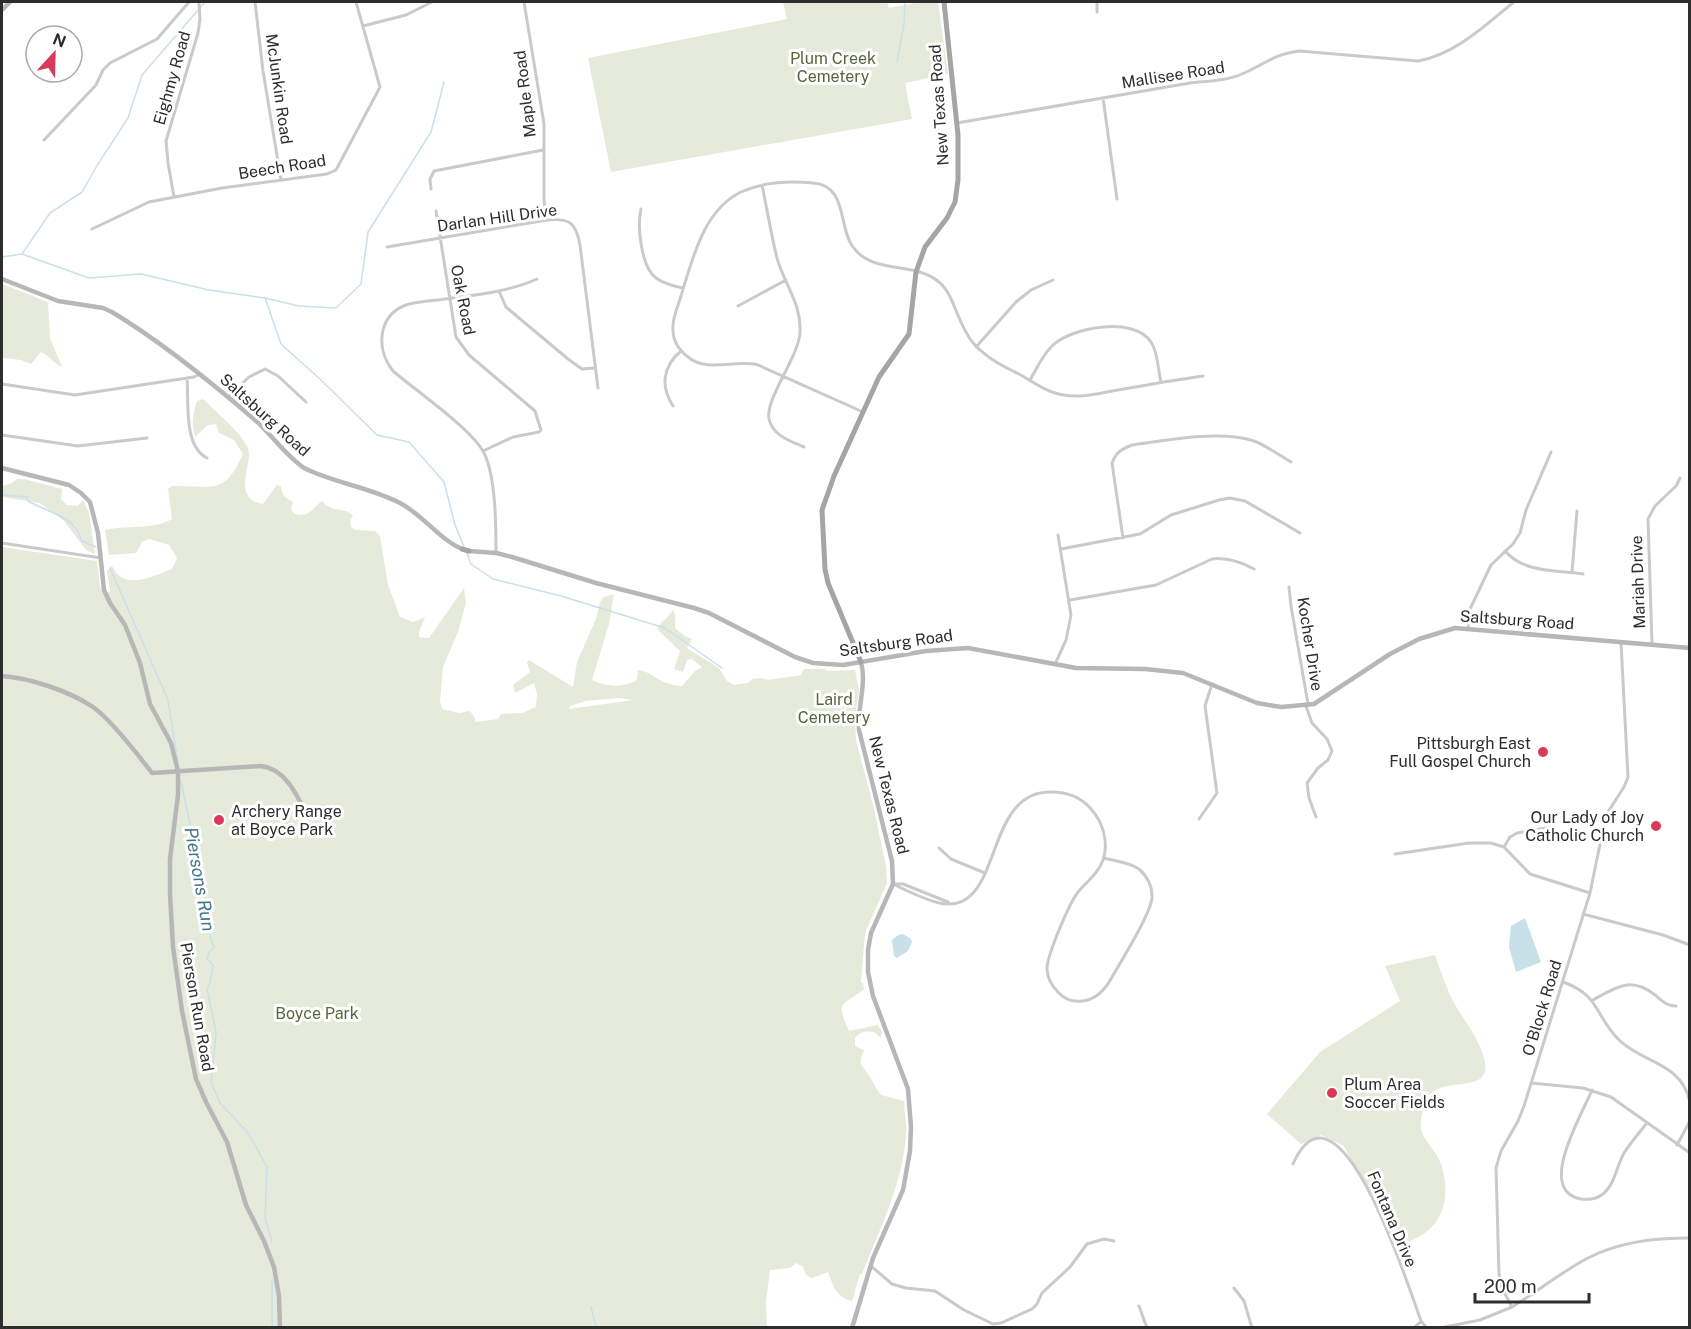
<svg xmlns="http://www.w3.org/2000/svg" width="1691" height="1329" font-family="'Public Sans',sans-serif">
<rect width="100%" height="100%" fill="#fff"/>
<path fill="#e5eadb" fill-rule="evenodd" d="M783 2H887L889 8 920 2H938L948 74 905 83 912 119 611 172 588 58 787 19Z
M2 284 48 302 50 338 62 367C53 363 50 356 41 352L31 364 21 360 2 358Z
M203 399C214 410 247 437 249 452 250 468 233 500 263 504L277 485 281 486C282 496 285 498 293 502L291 509 295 514C310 518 312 508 322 501 334 514 341 506 353 515L350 521 351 527 355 530 375 531 380 536 388 585 400 617 413 622 425 617 419 632V637L429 638 464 588 466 603 458 632 443 667 440 701 442 709 459 713 470 711 475 718V722L498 719 501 714 522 713 536 707 537 694 534 683 515 693 513 685 530 672 527 663 529 660 573 687 577 662 596 619 600 602 604 597 614 594 609 624 592 680C607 687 622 688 637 680L638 670C655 672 658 685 682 686L695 671 702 667 692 659 687 660 683 672 674 669 680 651 657 629C661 621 668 618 673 610L675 615V628L685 636 692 639 687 648 688 649 719 668 727 681 734 685 748 683 752 679 762 678 768 680 801 675 804 669H825L827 671 855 670 859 690 855 717 856 740 874 809 886 866 887 883 865 933 861 982 863 983 864 989C842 1007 835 999 849 1031L878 1025 882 1032 881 1038 874 1032C866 1031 861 1031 855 1038V1046L864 1050C857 1067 862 1064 870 1077 874 1083 876 1089 881 1095L904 1101C904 1111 907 1122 906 1133 904 1180 879 1231 862 1274H860L852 1301C836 1297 834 1287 828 1272L812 1278 806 1275 803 1267 796 1263 790 1268 770 1270 766 1302 767 1327H2V547L97 561 100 587 104 595 110 591 107 571 112 566C114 569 117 575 121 577 135 586 158 574 172 569L177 558 169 545 149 539 142 542 136 553 109 555 105 530C127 525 152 530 172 519L168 489 172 486C212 485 224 497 243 454L234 440 219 433 216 424 208 425 195 437C191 424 193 414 197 401ZM619 698 634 700 569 709 570 706 585 701Z
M17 479H24L62 489 61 499 67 505 78 506 83 500 89 513 95 554 86 550 64 521 40 503 2 497V484L3 486 12 483Z
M1435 955C1441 971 1446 988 1454 1003 1462 1017 1498 1064 1481 1078 1471 1086 1452 1083 1440 1088 1435 1090 1429 1095 1425 1099 1424 1107 1420 1118 1421 1127 1422 1139 1434 1149 1439 1159 1450 1184 1448 1216 1426 1232 1418 1239 1406 1242 1396 1246L1344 1146 1321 1135 1301 1144 1267 1114 1320 1052 1400 1001 1385 966Z"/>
<path fill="#c8e0e9" d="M1525 918 1541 962 1516 972 1509 947 1511 926Z
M903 934 911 939 912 942 908 951 897 958 894 956 892 940 898 935Z"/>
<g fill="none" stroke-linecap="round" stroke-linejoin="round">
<path stroke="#c8e0e9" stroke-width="1.5" d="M897 62 904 24 905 2
M22 254 50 213 82 192 98 164 128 118 142 75 205 2
M2 257 22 254 89 278 141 274 209 290 265 298 299 306 336 308 361 284 368 232 431 132 444 82
M265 298 281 344 320 379 377 435 409 442 444 482 455 525 465 549
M2 495 27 497 28 501C50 514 73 514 82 541L96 547
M467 553 471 564 493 579 561 596 665 628 722 668
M110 568 168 700 178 763
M181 781 207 905 203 913 214 948 209 952 207 959 213 965 210 983 207 989 216 1032 211 1082 220 1103 249 1134 267 1167 265 1218 272 1241
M591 1307 596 1328
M272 1328V1280"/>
<path stroke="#cacaca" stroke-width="3" d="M255 2 263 71 281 180
M524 2 544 124V200L546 220
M1097 2V12
M363 26 406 15 432 2
M1103 98 1117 199
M957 123 1190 83C1207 81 1226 81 1242 74 1266 64 1271 55 1299 51L1418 61C1456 54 1485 25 1514 2
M44 140 96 85 103 70 110 63 157 39 189 2
M762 185C767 209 771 234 777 258 784 284 802 304 800 333 798 358 765 399 769 419 773 436 790 441 804 447
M431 189 430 179 434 171 543 150
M174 197 168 163 166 141 198 33 200 19 199 2
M641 209C637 226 641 267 656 278 664 284 673 286 683 288
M436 211 456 337 469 355 535 411 541 430 539 432 513 437 483 451
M92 229 149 202 222 188 327 174 336 170 380 87 356 2
M387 247 547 220C569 218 576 222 580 245L598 388
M499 291 506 307 568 359 582 369 594 368
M738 306 786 280
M976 347 1016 302 1031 290 1053 280
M187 378C189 401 183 446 207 458
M1030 380C1037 368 1043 354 1053 345 1073 327 1134 316 1151 342 1158 352 1158 370 1161 382
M2 384 75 395 194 377 200 374
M228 397 249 377 265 369 278 376 306 402
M673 406C660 386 663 366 681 351
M863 412 758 365C735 359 708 373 688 357 679 350 673 340 673 330 672 318 677 310 680 299 692 262 702 211 741 192 762 182 790 181 813 183 848 185 838 228 853 247 873 275 915 261 939 282 955 295 957 325 974 344 987 358 1002 366 1019 374 1033 382 1048 393 1064 395 1082 398 1100 393 1118 390 1146 385 1175 380 1203 376
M2 435 78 446 147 438
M1123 538 1112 463C1116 452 1122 449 1132 445 1167 440 1221 430 1254 441 1267 446 1279 455 1291 462
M2 543 101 558
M1061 549 1140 534 1171 515 1219 500 1230 498 1245 501 1300 533
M1505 551C1524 573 1556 570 1583 574
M496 553C496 527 496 477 484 453 473 430 415 390 393 371 376 350 377 316 406 305 415 302 428 301 438 300 471 295 506 293 537 279
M1572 572 1577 511
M1289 587 1291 606 1308 704
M1070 600 1156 585 1212 559C1228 557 1241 562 1254 569
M1468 628 1470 609 1491 565 1513 544 1520 533 1526 510 1551 452
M1652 644 1648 519 1655 506 1676 486 1680 478
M1055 664 1066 640 1071 615 1058 535
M1306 706 1312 723 1327 739 1332 751 1328 760 1318 768 1307 783 1309 798 1316 817
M1199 819 1217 793 1205 706 1212 684
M1504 847 1510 837 1517 833 1552 827
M939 848 951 859 985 873
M1395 854 1469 843H1491L1504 847 1530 874 1590 893
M893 884C907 891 924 899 939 903 1005 917 981 791 1051 792 1067 792 1081 797 1091 809 1103 822 1109 843 1103 860 1098 874 1087 881 1078 892 1069 904 1048 953 1047 968 1047 978 1051 985 1058 992 1064 999 1073 1002 1082 1001 1094 1000 1101 993 1108 984 1118 966 1150 916 1152 898 1153 887 1147 876 1139 869 1129 862 1115 861 1104 858
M895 884H903L948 902
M1583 914 1663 935 1690 945
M1563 982C1600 995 1595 1016 1619 1040 1644 1064 1681 1062 1690 1102
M1593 1000C1616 987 1631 976 1655 995 1662 1001 1667 1006 1676 1006
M1531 1083 1583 1088 1611 1097 1690 1153
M1592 1090C1583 1113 1535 1191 1581 1199 1589 1200 1597 1199 1603 1194 1615 1184 1617 1165 1624 1153 1631 1142 1639 1133 1647 1123
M1677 1145 1690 1121
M1293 1164C1339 1062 1410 1292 1421 1321L1427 1328
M871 1266 892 1284 906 1288 935 1291 964 1310 993 1324 1001 1323 1032 1309 1037 1304 1042 1293 1070 1267 1087 1244 1104 1239 1114 1241
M1234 1288 1244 1301 1252 1328
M1139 1306 1147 1328
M1512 1307C1537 1292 1560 1273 1586 1259 1618 1242 1653 1238 1690 1238
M1414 1328 1421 1321
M1440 1328 1480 1320 1512 1307 1502 1288 1499 1274 1496 1168 1501 1151 1518 1121 1524 1106 1590 893 1606 815 1624 787 1628 777 1621 643"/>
<path stroke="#b7b7b7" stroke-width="4.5" d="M2 10 10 2
M2 279 58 301 103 308 112 312C163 343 210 381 255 420 272 435 285 455 304 468 334 483 369 487 400 503 423 515 439 539 462 549
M2 468 69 485 81 493 90 502 98 533 104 590 110 603 125 625 140 663 150 704 171 743 178 771V795L170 859V894L173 947 182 1011 196 1079 206 1102 227 1142 246 1205 264 1241 274 1267 279 1296 280 1328
M469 551 496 553 512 557 596 583 694 608 709 613 795 657 813 663 843 665 926 651 968 648 1076 668 1145 669 1183 673 1257 703 1281 707 1314 704 1390 654 1419 639 1455 628 1690 648
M2 676C30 678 69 691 93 707 110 719 139 756 152 773L261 766C285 769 296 793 306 813
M852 1328 873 1258 903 1190 910 1151 911 1127 908 1089 873 996 868 972V950L871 933 893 884 892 861 859 730C857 707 867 685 861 662"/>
<path stroke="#a5a5a5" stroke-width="5" d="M462 549 469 551
M861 662 828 583 825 569 822 510 834 476 879 377 909 334 916 272 925 247 947 218 955 202 958 180V135L944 2"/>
</g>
<g fill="#da3958" stroke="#fff" stroke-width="2">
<circle cx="1543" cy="752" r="6"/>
<circle cx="219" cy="820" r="6"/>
<circle cx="1656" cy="826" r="6"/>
<circle cx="1332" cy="1093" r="6"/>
</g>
<g text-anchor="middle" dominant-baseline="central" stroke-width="6" stroke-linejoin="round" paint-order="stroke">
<g font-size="16" fill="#55663d" stroke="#fff">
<text x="833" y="58">Plum Creek<tspan x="833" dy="18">Cemetery</tspan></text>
<text x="834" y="699">Laird<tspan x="834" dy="18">Cemetery</tspan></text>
<text x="317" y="1013">Boyce Park</text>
</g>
<g font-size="16" fill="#2d2d2d" stroke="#fff">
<text transform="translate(1173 75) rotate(-9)">Mallisee Road</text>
<text transform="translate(172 78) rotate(-74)">Eighmy Road</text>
<text transform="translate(279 89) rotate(82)">McJunkin Road</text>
<text transform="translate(525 94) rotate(-97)">Maple Road</text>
<text transform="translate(939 105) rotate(-94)">New Texas Road</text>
<text transform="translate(282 167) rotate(-9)">Beech Road</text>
<text transform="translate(497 218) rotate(-8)">Darlan Hill Drive</text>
<text transform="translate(463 300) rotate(79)">Oak Road</text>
<text transform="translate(265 415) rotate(42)">Saltsburg Road</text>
<text transform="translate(1638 582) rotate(-92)">Mariah Drive</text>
<text transform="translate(1517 620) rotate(4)">Saltsburg Road</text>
<text transform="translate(896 643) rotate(-8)">Saltsburg Road</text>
<text transform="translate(1310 644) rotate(81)">Kocher Drive</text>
<text transform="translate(889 795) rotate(76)">New Texas Road</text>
<text transform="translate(197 1007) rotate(80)">Pierson Run Road</text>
<text transform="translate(1542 1008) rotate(-73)">O'Block Road</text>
<text transform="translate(1392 1219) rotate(67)">Fontana Drive</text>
</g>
<g font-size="16" fill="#2d2d2d" stroke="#fff" text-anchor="end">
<text x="1531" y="743">Pittsburgh East<tspan x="1531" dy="18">Full Gospel Church</tspan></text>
<text x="231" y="811" text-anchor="start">Archery Range<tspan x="231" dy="18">at Boyce Park</tspan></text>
<text x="1644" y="817">Our Lady of Joy<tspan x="1644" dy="18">Catholic Church</tspan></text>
<text x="1344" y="1084" text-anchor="start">Plum Area<tspan x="1344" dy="18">Soccer Fields</tspan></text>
</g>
<g font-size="18" font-style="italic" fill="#40768a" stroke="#fff">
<text transform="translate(200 879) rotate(80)">Piersons Run</text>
</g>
</g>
<rect width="1691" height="1329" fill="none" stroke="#2d2d2d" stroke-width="6"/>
<g transform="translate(54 54) rotate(22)"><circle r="28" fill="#ffffff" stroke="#ababab" stroke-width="1.5"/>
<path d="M0-4.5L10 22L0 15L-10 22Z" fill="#da3958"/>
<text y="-9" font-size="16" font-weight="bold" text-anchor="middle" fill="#2d2d2d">N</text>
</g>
<path d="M1475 1293v9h114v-9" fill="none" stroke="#2d2d2d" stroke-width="3"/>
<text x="1484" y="1293" font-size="18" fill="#2d2d2d" stroke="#ffffff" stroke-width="4.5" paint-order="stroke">200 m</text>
</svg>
